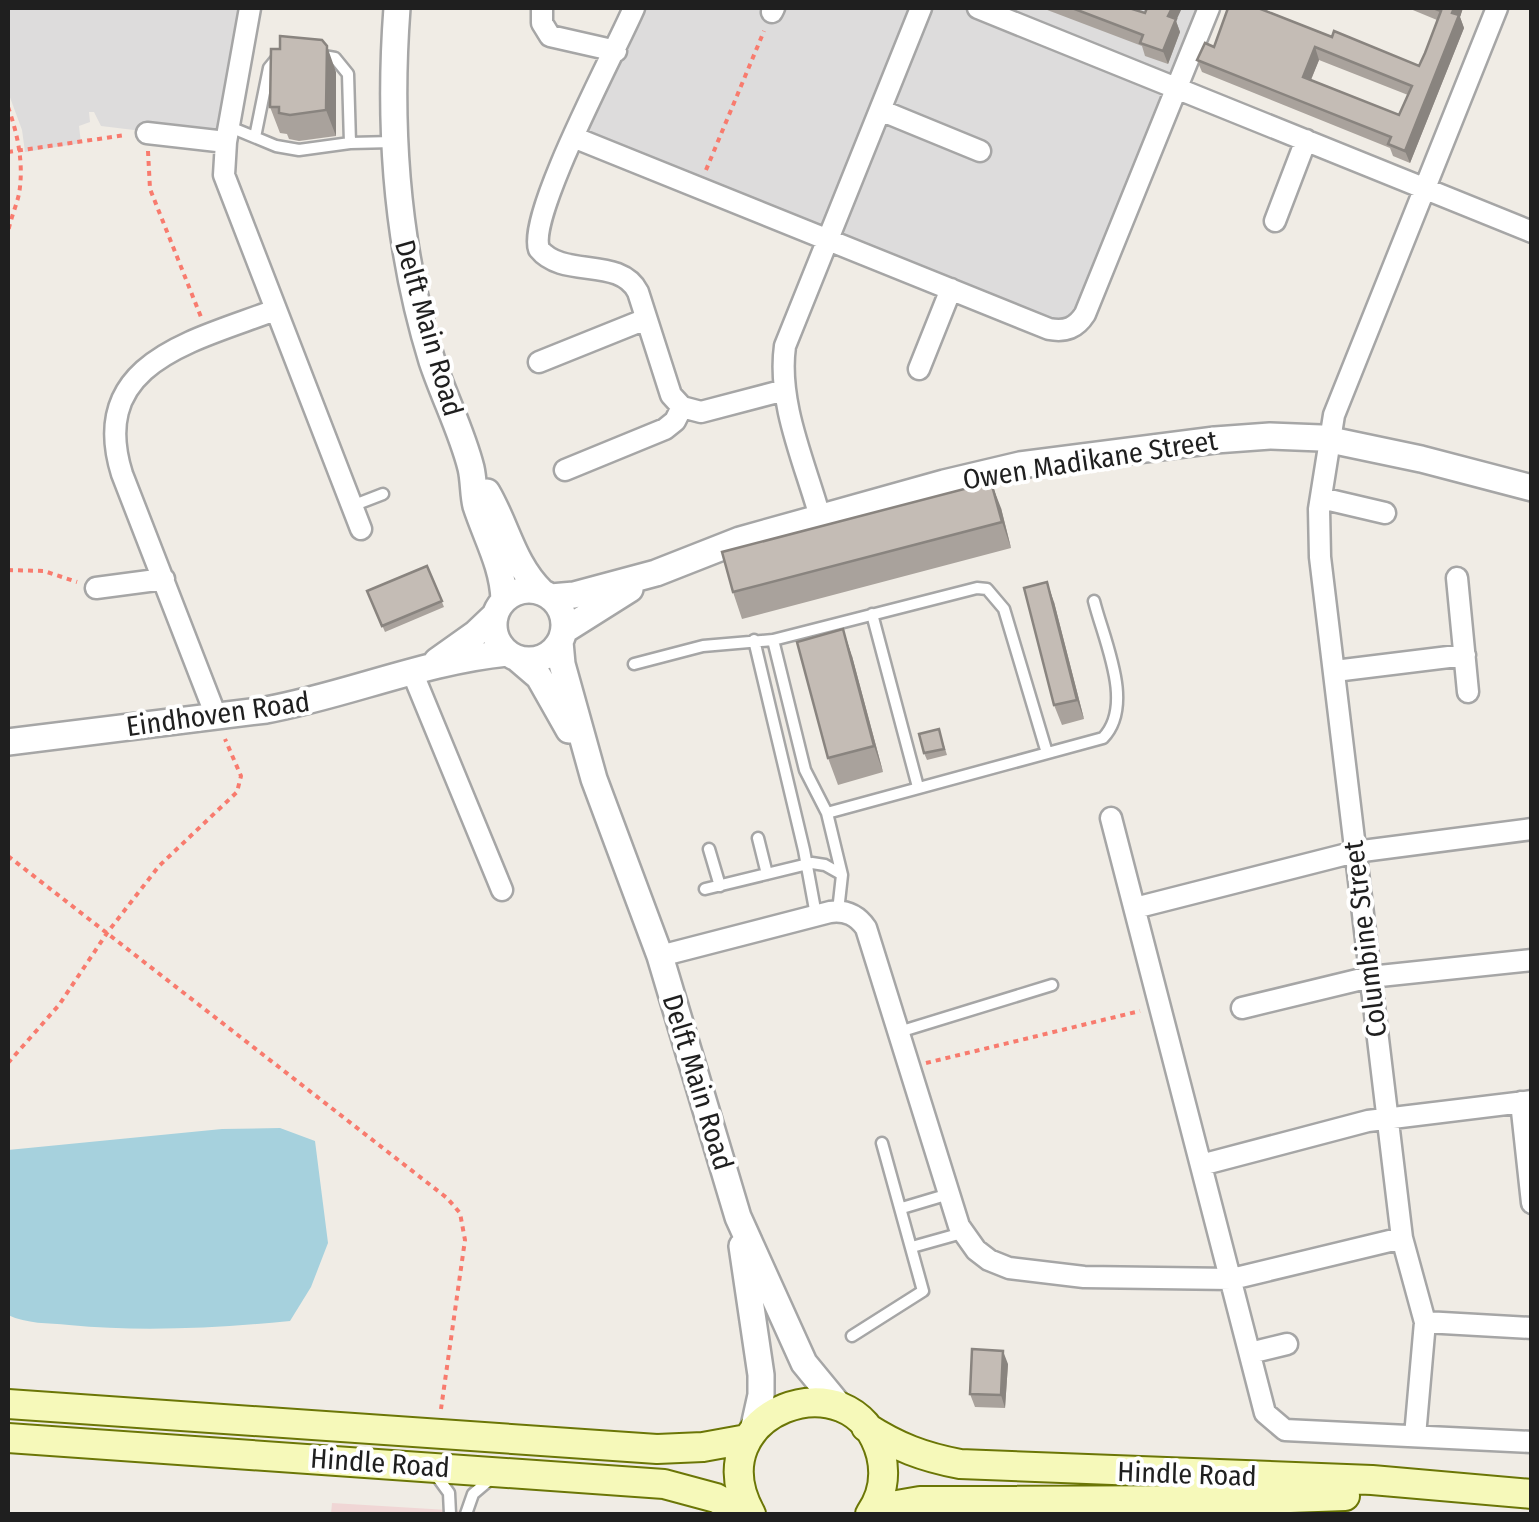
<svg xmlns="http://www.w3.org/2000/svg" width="1539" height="1522" font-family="'Fira Sans Condensed',sans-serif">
<rect width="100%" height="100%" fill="#f0ece5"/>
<path fill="#dddcdc" d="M8 8H249L225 141 101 126 94 112H89L90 122 79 126 81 143 25 152 22 130 8 92Z
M632 8H1210L1072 329 572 138Z"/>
<path fill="#f0d6d5" d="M332 1503 515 1514H331Z"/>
<path fill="#a6d1dd" d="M280 1128 315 1141 328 1243 311 1287 290 1321C216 1328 143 1332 69 1325 48 1323 27 1324 8 1315V1150L222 1129Z"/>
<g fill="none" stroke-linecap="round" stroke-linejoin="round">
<defs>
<path id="service" d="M318 55 335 58 348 74 350 143
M230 127 276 146 299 150 350 143 393 142
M255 137 269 68 278 57
M352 506 383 494
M872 614 918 787
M754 640 804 850 816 915
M773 640 805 770 827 813 842 875 838 911
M634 664 703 646 773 640 977 588 987 589 1004 609 1047 753
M827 813 1103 738C1135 705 1104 641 1094 601
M758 838 767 874
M709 849 720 886
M705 889 812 863 825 865 841 874
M899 1032 1052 985
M902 1208 949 1194
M912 1247 962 1233
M852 1336 923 1291 882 1143
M436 1475 449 1493 450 1514
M466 1514 473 1494 493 1477"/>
<path id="minor" d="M250 8 226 142 224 175 361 529
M542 8V23L550 36 616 51
M634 8C616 50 527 215 539 249 563 279 620 256 638 292L671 395 682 407 701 412 785 390
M978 8 1532 232
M772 12 774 8
M880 110 980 151
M147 133 226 142
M573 137 1049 329C1066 332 1076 328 1085 314L1209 8
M1275 221 1306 140
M539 362 646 319
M919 369 951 289
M565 470 665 429 675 421 682 407
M1321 498 1385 513
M820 517C805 463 777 403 785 346L921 8
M1457 578 1468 692
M96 588 164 579
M1335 671 1465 655
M413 674 502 890
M216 716 122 474C87 362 194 341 275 310
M1111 818 1265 1413 1285 1430 1532 1442
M1135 908 1355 852 1532 829
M660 956 830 912C846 910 857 915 866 928L959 1226 976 1250 989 1260 1009 1268 1084 1277 1232 1279 1402 1238
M1242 1008 1370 977 1532 960
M1521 1102 1532 1203
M1201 1165 1368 1121 1532 1101
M1425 1322 1532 1328
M1250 1353 1287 1344
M1415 1436 1425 1322 1402 1238 1320 557 1319 509 1334 415 1497 8"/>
<path id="tertiary" d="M397 8C388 128 396 245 432 361 444 397 462 432 471 468 474 481 473 494 476 506 486 537 503 566 504 600
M487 492C507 526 513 564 542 592
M494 625a35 35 0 1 1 70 0a35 35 0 1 1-70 0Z
M551 597 574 595 656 573 740 540 944 483 1020 465 1215 440 1270 436 1321 438 1421 459 1532 488
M565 630 630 589
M560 642 562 664 594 779 660 956 738 1217 804 1363 841 1408
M518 659 539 677 569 730
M437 661 475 634 495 615
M8 742 266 710C347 695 425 661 507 653
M742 1246 761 1375V1395L753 1431"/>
<path id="secondary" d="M8 1404 657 1449 703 1447 747 1439
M866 1427C897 1447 923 1457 960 1464L1372 1480 1532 1494
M8 1438 664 1484 716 1498 746 1514
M874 1509 920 1501 1233 1500 1345 1496
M751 1514C694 1412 854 1354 881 1455 886 1476 882 1497 870 1514"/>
</defs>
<use href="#service" stroke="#a6a6a6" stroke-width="15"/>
<use href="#minor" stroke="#a6a6a6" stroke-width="25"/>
<use href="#tertiary" stroke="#a6a6a6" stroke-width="30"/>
<use href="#secondary" stroke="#6b7606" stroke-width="32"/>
<path stroke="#f87b6e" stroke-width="4" stroke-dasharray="5 5" stroke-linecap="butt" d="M8 107C18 135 24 164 19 194 16 207 10 220 8 233
M148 151 150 189 201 317
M8 152 126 135
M706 170 764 31
M8 570 44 571 77 582
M8 856 447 1198 460 1213 465 1240 441 1409
M8 1063 59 1005 107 933 159 866 237 792 241 776 225 739
M926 1063 1140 1011"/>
<use href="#service" stroke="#fff" stroke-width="10"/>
<use href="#minor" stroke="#fff" stroke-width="20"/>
<use href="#tertiary" stroke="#fff" stroke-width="25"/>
<use href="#secondary" stroke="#f6f9ba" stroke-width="28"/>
</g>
<path fill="#a9a29c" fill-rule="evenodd" d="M1042 8H1129L1145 13 1176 21 1180 32 1168 64 1145 56 1142 46Z
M1228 8H1261L1332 37 1419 66 1425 53 1437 20 1408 8H1463L1460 17 1464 28 1410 163 1393 156 1390 148 1202 72 1197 60 1214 47ZM1319 60 1408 95 1399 115 1311 80Z
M336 72V136L299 141 289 139 287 134 280 133 270 107Z
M1001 508 1011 548 742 619 733 592Z
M427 566 444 607 385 632 367 591Z
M1054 602 1084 719 1062 725 1054 705Z
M852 656 883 772 838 785 828 758Z
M939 729 947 755 927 760 924 753Z
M1008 1364 1005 1408 975 1407 970 1394Z"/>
<path fill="#89847f" d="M1172 8H1182L1176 21 1180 32 1168 64 1163 51 1168 16Z
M1454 8H1463L1460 17 1464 28 1410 163 1405 151Z
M327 46 336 72V136L326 110Z
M1315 47 1319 60 1307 89 1303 77Z
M991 482 1001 508 1011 548 1002 522Z
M1047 582 1054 602 1084 719 1077 700Z
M843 629 852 656 883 772 874 746Z
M1003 1351 1008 1364 1005 1408 1001 1395Z"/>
<path fill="#c4bcb5" stroke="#89847f" stroke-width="2.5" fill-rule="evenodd" d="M1072 8H1129L1145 13 1147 8H1172L1168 16 1176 19 1163 51 1140 43 1143 35Z
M1228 8H1258L1332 37 1334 31 1419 66 1425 53 1441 11 1433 8H1454L1452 13 1459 15 1405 151 1388 144 1391 137 1197 60 1205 43 1214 47ZM1315 47 1412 86 1399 115 1303 77Z
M280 36 322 40 327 46 326 110 290 115 279 113V107H270L271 49H280Z
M991 482 1002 522 733 592 722 552Z
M427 566 442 601 382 626 367 591Z
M1047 582 1077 700 1054 705 1024 588Z
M843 629 874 746 828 758 797 642Z
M939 729 944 749 924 753 919 734Z
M972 1349 1003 1351 1001 1395 970 1394Z"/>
<g text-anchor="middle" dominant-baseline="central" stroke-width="8" stroke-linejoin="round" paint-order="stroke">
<g font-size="28" fill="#1f1f1f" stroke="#fff">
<text transform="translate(429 328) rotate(74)">Delft Main Road</text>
<text transform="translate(1090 460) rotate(-9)">Owen Madikane Street</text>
<text transform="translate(218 714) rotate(-8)">Eindhoven Road</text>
<text transform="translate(1365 939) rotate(-97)">Columbine Street</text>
<text transform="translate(698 1082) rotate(73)">Delft Main Road</text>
<text transform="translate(380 1463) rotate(4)">Hindle Road</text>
<text transform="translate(1187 1474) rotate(2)">Hindle Road</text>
</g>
</g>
<rect width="1539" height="1522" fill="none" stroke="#1f1f1f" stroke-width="20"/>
</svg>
